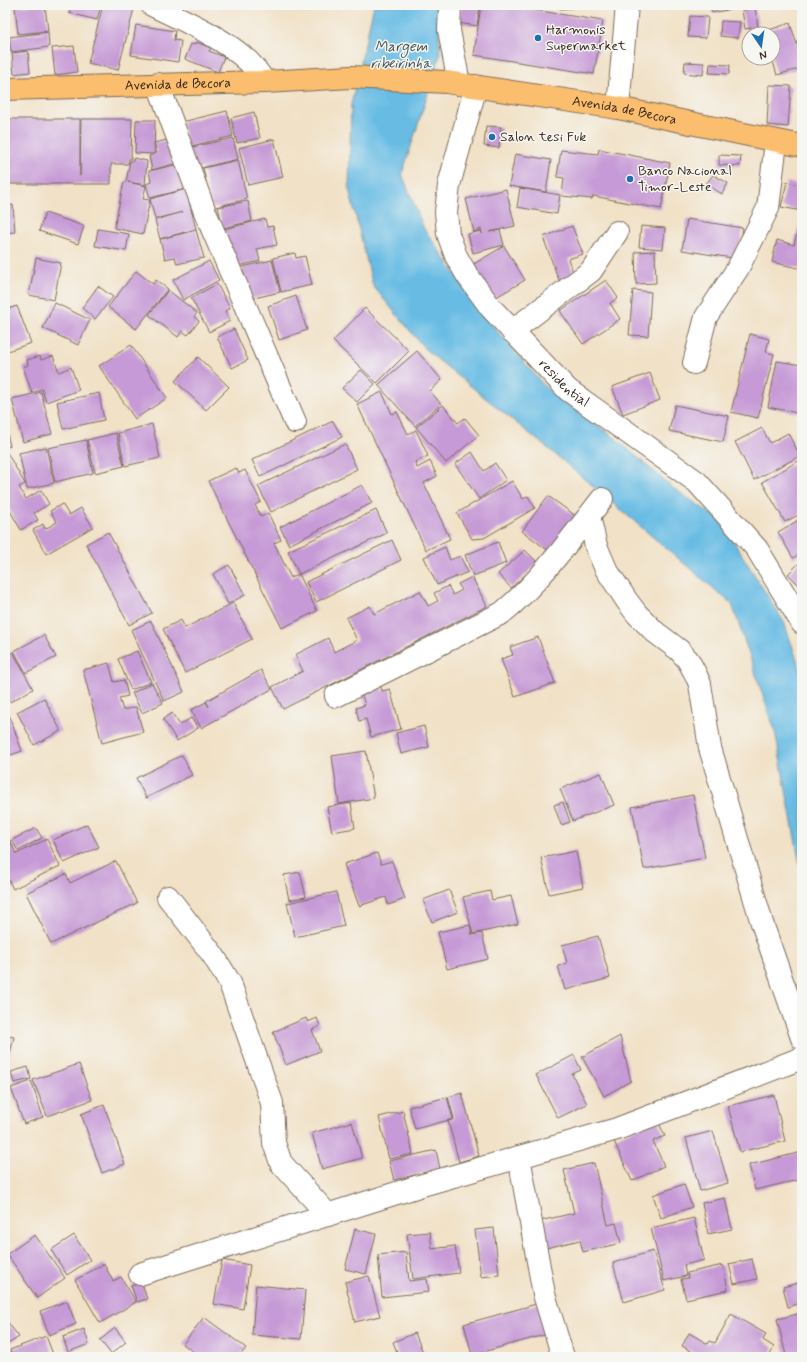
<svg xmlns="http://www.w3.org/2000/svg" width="807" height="1362" font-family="Mynerve,sans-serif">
<rect width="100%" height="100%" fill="#f6f6f2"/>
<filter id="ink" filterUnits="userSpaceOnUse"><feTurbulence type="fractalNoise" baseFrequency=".025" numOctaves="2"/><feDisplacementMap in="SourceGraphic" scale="8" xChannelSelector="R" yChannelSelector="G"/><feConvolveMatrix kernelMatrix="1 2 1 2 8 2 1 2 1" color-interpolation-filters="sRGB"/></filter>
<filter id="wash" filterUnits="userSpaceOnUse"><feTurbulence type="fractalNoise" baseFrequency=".012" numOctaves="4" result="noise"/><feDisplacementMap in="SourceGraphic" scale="16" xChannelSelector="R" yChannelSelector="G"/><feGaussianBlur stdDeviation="0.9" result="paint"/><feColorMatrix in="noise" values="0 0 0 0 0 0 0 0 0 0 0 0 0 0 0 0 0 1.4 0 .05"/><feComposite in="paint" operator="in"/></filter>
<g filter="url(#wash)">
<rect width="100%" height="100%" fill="#f1e1c6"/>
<path fill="#67bce4" stroke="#517381" d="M374 5H438L440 56 402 174 424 229 487 319 547 389 615 438 673 488 720 520 784 622 802 674V876L775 731 732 604 556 455 426 350 373 286 349 189 351 105Z"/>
<g id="blocks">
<path fill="#c69ad6" d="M32 5H45L48 31 18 34 15 7Z
M71 5H101L97 20 69 13Z
M103 5H119L134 9 118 70 88 63Z
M462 5H480L477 26 458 23Z
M481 5H503L603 21 594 74 474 55Z
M560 5H591V6L560 9Z
M710 5H731L732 9 712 13Z
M755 8 758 27 745 29 742 10Z
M690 16 708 17 706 38 688 37Z
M721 21 740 22 738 38 720 36Z
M790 23 802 60V68L777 75 772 58 773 34H764L763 32Z
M136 25 175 31 174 40 181 41 178 62 131 55Z
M48 32 49 47 11 52 9 37Z
M196 42 211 48 209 51 224 57 218 72 185 59 191 44 194 45Z
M74 46 77 72 55 75 52 48Z
M28 51 30 72 14 74 12 53Z
M685 62 704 63 703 75 684 73Z
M710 64 730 65 729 74 709 73Z
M769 85 791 86 788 127 767 125Z
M227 111 233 136 188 147 182 122Z
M254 112 260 138 237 143 231 118Z
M5 119H80V176L81 119H132L131 159H129L128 164H111V184H5Z
M136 120H155L154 154 135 153Z
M486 126 501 127 499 148 484 146Z
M233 138 238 159 193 170 188 148Z
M171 139 177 163 152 170 149 156 157 153 154 143Z
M274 139 283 177 248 185 239 148Z
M599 149 670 163 661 209 593 196 592 199 562 196 564 178 557 177 561 150 598 154Z
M515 154 551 160 546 192 509 186Z
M719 155 741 156 740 166 719 165Z
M134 158 147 161 145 185 128 182 146 186 143 199 150 200 143 234 114 228 124 182H126L130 161H133Z
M238 160 247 199 212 208 203 168Z
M179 164 186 189 150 198 146 184 151 182 149 171Z
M713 175 728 183 722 194 706 184Z
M787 182 802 186V211L781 207Z
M520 188 560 195 557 214 517 207Z
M186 189 196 229 160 239 155 220 183 212 155 219 150 199Z
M506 189 515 226 489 232 500 230 504 245 473 253 468 234 481 231 482 234 481 229 474 232 466 199Z
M248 201 252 221 223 228 218 207Z
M13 205 15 232 5 233V206Z
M45 213 84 226 78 244 39 231Z
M801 215 802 269 772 262 777 240 794 245Z
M265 219 267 227 273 226 277 245 257 249 260 261 233 267 224 229Z
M687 219 743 228 738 259 682 250Z
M572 226 583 254 568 259 575 277 560 283 543 237Z
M641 226 665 228 663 249 639 247Z
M98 229 129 234 126 251 95 246Z
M196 230 204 258 177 264 175 257 165 259 160 239Z
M504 246 525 280 493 299 472 265Z
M655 251 656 283 636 284 635 252Z
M295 253 296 258 305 256 312 285 281 292 273 258Z
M36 258 61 263 54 300 29 295Z
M272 260 280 292 250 299 242 267Z
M209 261 219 280 183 300 173 280Z
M136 271 153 284 156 280 168 289 136 329 108 307Z
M606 280 618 298 610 303 620 319 583 344 560 311Z
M217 284 230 308 225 311 230 321 209 332 191 298Z
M98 286 113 297 95 319 82 308Z
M168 290 197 313 194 317 199 321 188 335 182 331 178 337 149 315Z
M633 290 651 292 648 336 629 335Z
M296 296 307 330 279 340 268 306Z
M55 303 90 320 78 345 43 328Z
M17 306 31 343 5 352V310Z
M365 308 409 351 377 383 333 341Z
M234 329 248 360 232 368 217 337Z
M750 334 769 339 766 352 774 354 758 418 731 412Z
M131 345 167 398 135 419 99 366Z
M417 351 442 380 430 391 441 404 415 426 378 385Z
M40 356 41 360 53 356 59 372 71 367 79 390 46 402 42 389 32 393 23 367 28 365 27 360Z
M198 357 229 387 206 410 175 381Z
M777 361 802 365V414L768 407Z
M361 370 375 384 357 402 342 388Z
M650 373 660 400 623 414 612 387Z
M41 392 52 434 23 442 12 399Z
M382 392 392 414 397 412 408 434 416 430 428 456 415 462 417 468 430 461 437 476 424 483 450 539 426 550 357 404Z
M99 393 104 420 63 429 57 402Z
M443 405 458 423 465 418 479 435 446 463 416 427Z
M675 405 729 416 723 442 669 431Z
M333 421 342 437 260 477 252 460Z
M152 424 160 458 125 466 118 433Z
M762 428 770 443 788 433 800 456 754 480 735 442Z
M7 433 10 446 5 448V434Z
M116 433 124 466 95 473 87 440Z
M86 440 93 473 55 482 48 448Z
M345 444 357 469 271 512 258 486Z
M46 447 54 483 27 489 19 453Z
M5 449 25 484 19 487 26 499 41 490 49 504 34 513 38 520 21 530 5 502Z
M472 452 484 471 495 463 506 480 479 499 455 464Z
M802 459V513L785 522 762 482Z
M236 468 239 473 245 470 261 502 255 505 261 517 268 513 281 540 274 543 291 578 299 574 317 611 282 628 208 481Z
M512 481 523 499 528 496 535 508 484 538 472 539 457 513Z
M362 485 372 503 289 545 280 527Z
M548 496 576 516 549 551 522 531Z
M62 504 69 515 81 508 93 527 46 554 33 530 43 524 45 529 57 522 50 511Z
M376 510 387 533 299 574 288 551Z
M802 518V553L793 558 778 532Z
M108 532 152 613 129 625 86 544Z
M392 540 401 560 316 602 306 582Z
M498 542 506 563 473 576 465 555Z
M445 547 450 560 460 556 468 572 437 585 424 557Z
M525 550 538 563 511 588 498 574Z
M802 560V588L788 574Z
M229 565 245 595 228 604 213 574Z
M472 577 487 606 283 709 272 687 303 671 295 655 328 638 334 652 357 640 346 618 370 606 374 614 420 591 428 606 438 601 434 593 448 586 453 595 462 590 458 584Z
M233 603 252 639 185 673 163 629 181 620 185 628Z
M151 621 184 692 164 701 131 630Z
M44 635 56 657 26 673 14 651Z
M538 637 555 683 515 697 501 659 513 655 510 647Z
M137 651 151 682 131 690 118 659Z
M13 652 33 689 10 702 5 693V657Z
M109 663 114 682 124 680 128 696 119 698 123 710 136 707 143 732 102 743 83 670Z
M261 670 272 689 201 728 191 710 206 702 209 707 206 701Z
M152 683 163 703 142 713 132 693Z
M380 683 382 691 390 689 401 729 371 737 366 719 359 721 356 708 365 705 360 689Z
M44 698 61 731 34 745 17 712Z
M172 713 180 725 191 718 198 728 177 741 163 719Z
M9 715 22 751 5 757V717Z
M424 726 429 747 401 754 396 733Z
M366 751 374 798 339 804 332 756Z
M182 755 192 775 146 798 136 778Z
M601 773 614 805 573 821 560 789Z
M693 795 705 858 644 869 632 807Z
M563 802 570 822 561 825 554 805Z
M351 803 355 828 332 832 327 807Z
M87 824 99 847 64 863 53 840Z
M36 828 42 838 18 851 12 840Z
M47 839 60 866 13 889 5 873V843L10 840 16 854Z
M576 851 583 887 549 894 541 858Z
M377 853 381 864 392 861 405 899 388 905 386 897 359 906 344 864Z
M116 861 137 903 51 944 26 893 66 874 70 883Z
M300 872 306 897 289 900 284 875Z
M449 890 458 912 432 922 423 900Z
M490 891 492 900 511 896 518 924 473 934 463 897Z
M336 892 344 926 295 937 287 903Z
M470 925 472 935 482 933 488 959 447 969 438 932Z
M598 936 610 978 565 990 558 966 567 963 562 945Z
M306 1018 308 1022 317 1018 320 1026 312 1030 320 1051 286 1065 273 1032Z
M5 1035 14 1037 6 1069H5Z
M620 1036 631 1081 604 1096 582 1057Z
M574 1055 581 1070 572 1074 587 1104 558 1118 536 1075Z
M79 1064 92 1100 47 1116 33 1080Z
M28 1067 31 1079 14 1083 11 1072Z
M31 1081 43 1117 24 1124 11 1088Z
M462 1093 479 1156 459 1162 448 1121 454 1119 448 1097Z
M774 1095 785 1141 740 1152 728 1106Z
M447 1097 453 1119 415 1129 409 1107Z
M104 1105 125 1164 102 1173 81 1114Z
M403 1111 413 1154 389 1159 379 1117Z
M657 1119 665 1136 653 1141 664 1166 632 1181 613 1139Z
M352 1122 362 1158 322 1169 312 1133Z
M713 1131 728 1183 700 1191 686 1138Z
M436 1150 440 1169 394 1180 389 1161Z
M802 1152V1179L755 1190 749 1165Z
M594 1163 608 1225 616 1223 621 1243 583 1252 580 1240 546 1248 540 1221 574 1213 564 1170Z
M684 1184 692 1207 661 1218 653 1195Z
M725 1198 732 1229 708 1234 702 1203Z
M694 1218 704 1260 684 1265 686 1276 664 1281 651 1228Z
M494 1228 499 1275 481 1277 475 1230Z
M355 1229 376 1234 366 1274 345 1269Z
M430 1232 432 1249 455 1246 459 1273 413 1279 407 1234Z
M35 1235 65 1278 37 1298 7 1254Z
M74 1235 90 1260 67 1275 51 1250Z
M653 1251 665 1290 624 1302 613 1263Z
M406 1252 409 1281 427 1279 429 1292 382 1297 378 1255Z
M752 1259 757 1279 734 1284 729 1264Z
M222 1260 250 1265 243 1309 214 1304Z
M104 1264 113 1281 121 1277 136 1302 100 1323 75 1280Z
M723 1265 728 1290 686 1299 681 1279 688 1278 687 1273Z
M369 1276 380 1316 355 1322 345 1282Z
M802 1282V1310L799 1311 797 1304 788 1307 783 1287Z
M142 1283 147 1299 137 1302 131 1286Z
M256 1285 305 1290 301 1339 252 1335Z
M67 1301 76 1324 49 1335 40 1311Z
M540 1303 548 1334 472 1355 464 1324Z
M802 1313V1357H784L786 1355 777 1319Z
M731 1314 766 1334 763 1340 774 1347 769 1357H701L682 1346 689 1333 708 1344 710 1341 715 1343Z
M204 1317 246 1348 239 1357H200L183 1344Z
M6 1320 19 1337 5 1346V1321Z
M115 1328 126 1342 111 1354 100 1340Z
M84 1329 89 1344 68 1352 63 1337Z
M415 1333 424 1355 419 1357H399L393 1342Z
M46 1336 54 1357H13L10 1350Z"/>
</g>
</g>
<g filter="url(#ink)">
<use href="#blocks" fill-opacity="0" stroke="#7b6a59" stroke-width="1"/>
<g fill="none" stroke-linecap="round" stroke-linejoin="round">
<defs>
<g id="minor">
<path d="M152 5C184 21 221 36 248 61 254 67 260 75 265 82"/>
<path d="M450 5 449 30 459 84"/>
<path d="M158 84 205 212 295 422"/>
<path id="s1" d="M476 86 449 185 446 212 448 234 456 256 467 275 491 308 568 390 697 482 757 549 802 623"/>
<path d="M618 108 627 5"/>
<path d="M512 331 591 271 617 232"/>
<path d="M694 363 706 317 738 268 768 208 776 142"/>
<path d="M589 516 596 546 606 569 627 601 637 614 655 632 679 650 688 660 695 673 700 684 710 748 762 923 802 1038"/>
<path d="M336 696 502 613C538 584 573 536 602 499"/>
<path d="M168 897 213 955 230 983 272 1103 274 1143 281 1163 328 1215"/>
<path d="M519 1157 544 1294 563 1357"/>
<path d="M140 1274 419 1186 617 1129 802 1058"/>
</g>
<g id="major">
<path id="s2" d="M5 89 265 82 351 77 446 82 618 108 802 146"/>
</g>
</defs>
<use href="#minor" stroke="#7b6a59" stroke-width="24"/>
<use href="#major" stroke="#7b6a59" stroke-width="24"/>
<use href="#minor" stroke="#fff" stroke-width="22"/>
<use href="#major" stroke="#fbbe6e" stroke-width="22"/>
</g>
</g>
<g fill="#1f6fb2" stroke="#f6f6f2" stroke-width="1.5">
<circle cx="538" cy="38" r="4"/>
<circle cx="492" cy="137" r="4"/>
<circle cx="630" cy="179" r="4"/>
</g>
<g text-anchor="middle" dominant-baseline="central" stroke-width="3" stroke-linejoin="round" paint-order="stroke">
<g font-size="14" fill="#3b2a1e" stroke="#f6f6f2" text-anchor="start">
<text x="546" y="30">Harmonis<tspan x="546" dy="16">Supermarket</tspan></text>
<text x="500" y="137">Salon tesi Fuk</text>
<text x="638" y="171">Banco Nacional<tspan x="638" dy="16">Timor-Leste</tspan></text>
</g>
<g font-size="14" fill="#3b2a1e" stroke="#f6f6f2">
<text stroke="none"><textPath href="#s2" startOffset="173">Avenida de Becora</textPath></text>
<text stroke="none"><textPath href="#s2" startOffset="622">Avenida de Becora</textPath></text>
<text stroke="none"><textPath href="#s1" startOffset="343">residential</textPath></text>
</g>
<g font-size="15" font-style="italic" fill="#485659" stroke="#f6f6f2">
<text x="401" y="47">Margem<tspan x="401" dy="17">ribeirinha</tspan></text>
</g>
</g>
<rect width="807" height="1362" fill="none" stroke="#f6f6f2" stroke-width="20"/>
<g transform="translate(761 46) rotate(167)"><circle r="19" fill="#f6f6f2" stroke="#aba49d"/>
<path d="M0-3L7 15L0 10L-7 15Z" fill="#1f6fb2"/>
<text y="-6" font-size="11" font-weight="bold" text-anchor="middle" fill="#3b2a1e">N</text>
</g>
</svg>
